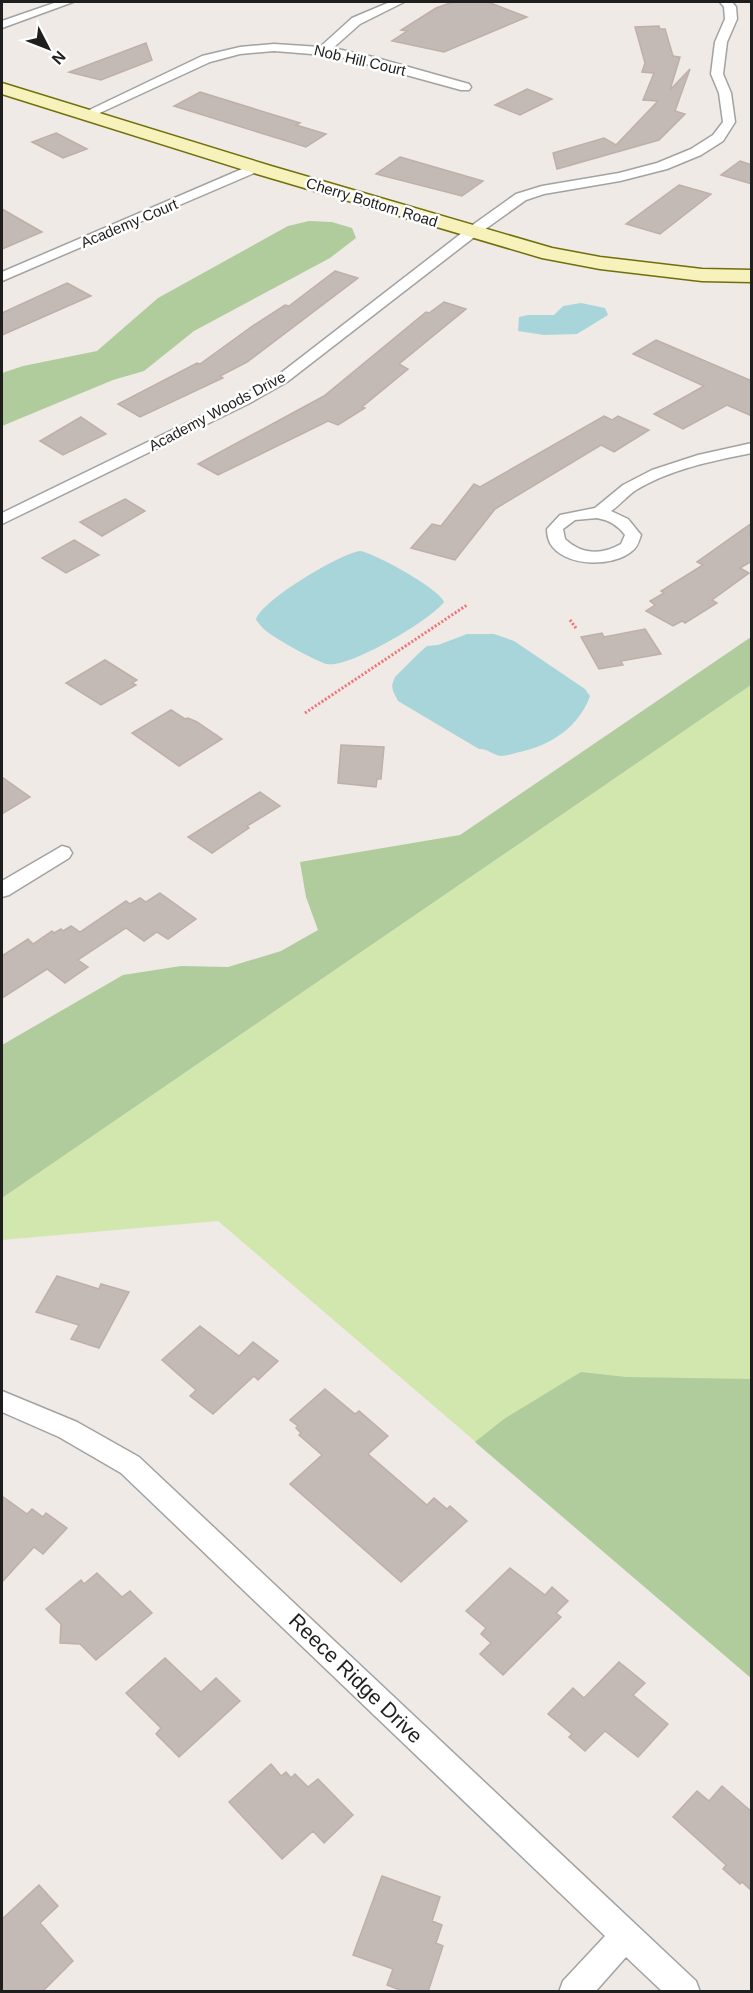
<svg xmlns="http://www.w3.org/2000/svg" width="753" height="1993" font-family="Arial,sans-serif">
<rect width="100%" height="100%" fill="#efeae5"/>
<path fill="#d1e7ad" d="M751 685V1678L218 1221 2 1240V1198Z"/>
<path fill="#b0cc9c" d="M309 221 332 222 352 228 356 238 330 258 194 331 144 371 113 380 2 426V373L23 366 97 351 158 298 288 226Z
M751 637V685L2 1198V1045L123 975 181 966 228 967 281 951 318 930 306 897 300 862 460 835Z
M581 1372 626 1377 751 1379V1678L475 1442 504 1419Z"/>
<path fill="#a7d5da" d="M581 303 605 308 608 315 577 334 544 335 518 331 519 317 528 315H554L563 306Z
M360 551C375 553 441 590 444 602 431 620 348 669 327 664 317 662 274 638 265 630 262 628 259 623 256 620 260 601 341 553 360 551Z
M467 634H494L514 641 585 689 590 696C579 727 551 745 520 752 514 753 507 756 501 756 493 755 487 748 479 749L398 701 393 691 392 685 395 677 418 654 427 646 438 645Z"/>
<path fill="#c3b9b5" stroke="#c0afa8" stroke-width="1.5" d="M453 2H488L527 17 444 52 392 41 407 31 401 30 436 8Z
M659 26 660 29H665L673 56 680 57 670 90 690 69 675 111 685 114 659 140 557 169 553 153 604 138 616 145 658 101 643 100 654 73 642 72 645 63 635 27Z
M146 43 152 60 101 80 69 72Z
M527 89 552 99 520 115 495 105Z
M200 92 300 123 296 125 326 134 306 147 174 106Z
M56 133 87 149 63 158 32 142Z
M400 157 483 181 462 196 376 174Z
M740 161 752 165V184L721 175Z
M679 185 711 194 660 234 626 224Z
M2 209 42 232 2 249Z
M335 271 358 278 247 362 220 376 223 378 140 417 118 404 197 363 200 364 251 327 285 305 289 306Z
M67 283 91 296 2 335V313Z
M444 302 466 309 399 364 408 369 362 407 365 408 338 425 328 421 218 475 198 464 324 396 426 312 429 313Z
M656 340 752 381V416L727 405 683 429 654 414 704 386 633 354Z
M604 416 612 420 618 416 649 430 614 452 601 445 495 509 455 560 411 548 432 524 441 526 474 484 480 487Z
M81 417 106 434 63 455 40 441Z
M125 499 145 511 102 536 80 522Z
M752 523V561L740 568 749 573 712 600 717 603 685 623 682 621 673 626 646 611 655 605 650 601 664 593 661 591 703 565 697 562Z
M74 540 99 555 66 573 42 558Z
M645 629 661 654 621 661 623 665 599 669 581 637 602 633 604 637Z
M105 660 137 680 132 683 136 685 101 705 66 683Z
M171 710 185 719 188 718 197 722 222 739 179 766 132 733Z
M341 745 384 747 381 779H377L376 787 338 783Z
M2 777 30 797 2 814Z
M260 792 280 806 247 826 249 828 212 853 188 837Z
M160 893 196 919 168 939 157 932 144 941 126 928 78 960 88 967 65 983 47 969 2 998V956L28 939 33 944 52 931 54 933 61 929 63 931 71 926 80 932 126 901 130 904 140 898 146 902Z
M57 1276 99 1289 101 1284 129 1292 99 1348 71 1339 79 1325 36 1312Z
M200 1326 239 1356 253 1342 278 1361 258 1380 254 1376 213 1414 190 1396 196 1390 162 1360Z
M325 1389 355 1414 359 1411 388 1436 368 1454 427 1505 434 1498 447 1509 450 1506 467 1521 401 1582 290 1484 322 1455 299 1435 301 1433 296 1428 298 1426 290 1420Z
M2 1496 27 1514 32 1509 43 1517 46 1513 67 1528 43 1554 34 1547 2 1582Z
M510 1568 545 1595 552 1587 568 1601 556 1613 561 1617 503 1675 480 1654 491 1643 481 1634 486 1628 466 1611Z
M97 1573 122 1597 130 1591 152 1613 96 1660 80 1644 60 1643 61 1624 46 1609 81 1580 84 1584Z
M165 1658 201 1692 216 1678 240 1701 179 1757 156 1734 161 1728 126 1693Z
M619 1662 645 1683 633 1695 668 1724 638 1757 605 1731 585 1751 569 1737 572 1734 548 1714 573 1688 584 1698Z
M271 1764 281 1776 286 1772 291 1778 295 1774 308 1787 318 1779 353 1815 324 1843 313 1831 282 1859 229 1802Z
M722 1786 752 1812V1891L742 1882 740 1884 723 1869 726 1865 673 1817 697 1791 709 1801Z
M382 1876 440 1897 432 1921 442 1925 436 1943 443 1946 428 1992H405L387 1985 393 1969 353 1955Z
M39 1885 58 1906 40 1923 73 1961 42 1992H2V1919Z"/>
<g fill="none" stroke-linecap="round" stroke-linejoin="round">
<defs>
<path id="minor" d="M57 2H73L2 28V21Z
M390 2H404L360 24 333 48 373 57 469 84 471 87 469 90H461L337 56 274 51 240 54 210 62 91 117 87 118 81 114 202 56 240 47 274 44 320 47 352 18Z
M720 2H732L736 7 737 19 727 42 723 74 731 93 735 122 723 141 701 155 667 169 620 181 544 194 526 200 477 235 287 382 248 404 2 524V513L238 398 277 376 467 229 516 194 542 186 619 173 657 163 691 149 713 135 723 122 719 93 711 74 715 42 725 19 724 7Z
M256 163 263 167 261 170 2 281V272Z
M752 443V453C712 461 671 469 636 490 627 496 620 505 611 511L628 519 641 535C639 541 637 548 632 551 612 568 564 567 550 543 548 539 547 533 547 529L560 515 595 508 623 485 652 470 698 455ZM597 518C608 520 618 525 625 535L621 544C602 555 582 555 565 539L563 529 575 520Z
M62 846 69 848 72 853 69 858 9 895 2 897V881Z
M2 1391 77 1422 139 1457 696 1981 700 1992H663L626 1957 595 1992H559L563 1981 605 1936 121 1473 59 1437 2 1412Z"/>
<path id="secondary" d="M2 83 271 166 552 248 600 257 702 269 752 270V282L702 281 600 269 542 258 257 174 2 94Z"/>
</defs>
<use href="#minor" stroke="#a2a2a2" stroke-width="3"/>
<use href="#secondary" stroke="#716f0a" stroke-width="3"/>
<path stroke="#f37175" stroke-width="3" stroke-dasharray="2 2" stroke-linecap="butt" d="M570 620 576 628
M305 713 467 605"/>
<use href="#minor" fill="#fff" fill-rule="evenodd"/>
<use href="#secondary" fill="#f7f2bb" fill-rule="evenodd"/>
</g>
<g text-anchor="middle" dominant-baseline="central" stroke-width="5" stroke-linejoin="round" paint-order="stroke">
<g font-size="15" fill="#1e1e1e" stroke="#fff">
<text transform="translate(360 60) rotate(13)">Nob Hill Court</text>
<text transform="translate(372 202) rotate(17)">Cherry Bottom Road</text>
<text transform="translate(129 223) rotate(-23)">Academy Court</text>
<text transform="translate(217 411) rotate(-28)">Academy Woods Drive</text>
</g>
<g font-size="21" fill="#1e1e1e" stroke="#fff">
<text transform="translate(356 1678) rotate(44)">Reece Ridge Drive</text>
</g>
</g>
<rect width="753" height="1993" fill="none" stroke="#1e1e1e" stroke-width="6"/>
<g transform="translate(48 48) rotate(132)" stroke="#ffffff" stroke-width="4.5" paint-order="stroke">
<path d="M0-4.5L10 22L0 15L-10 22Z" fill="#1e1e1e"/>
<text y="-9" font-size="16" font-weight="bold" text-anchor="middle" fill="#1e1e1e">N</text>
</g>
</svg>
